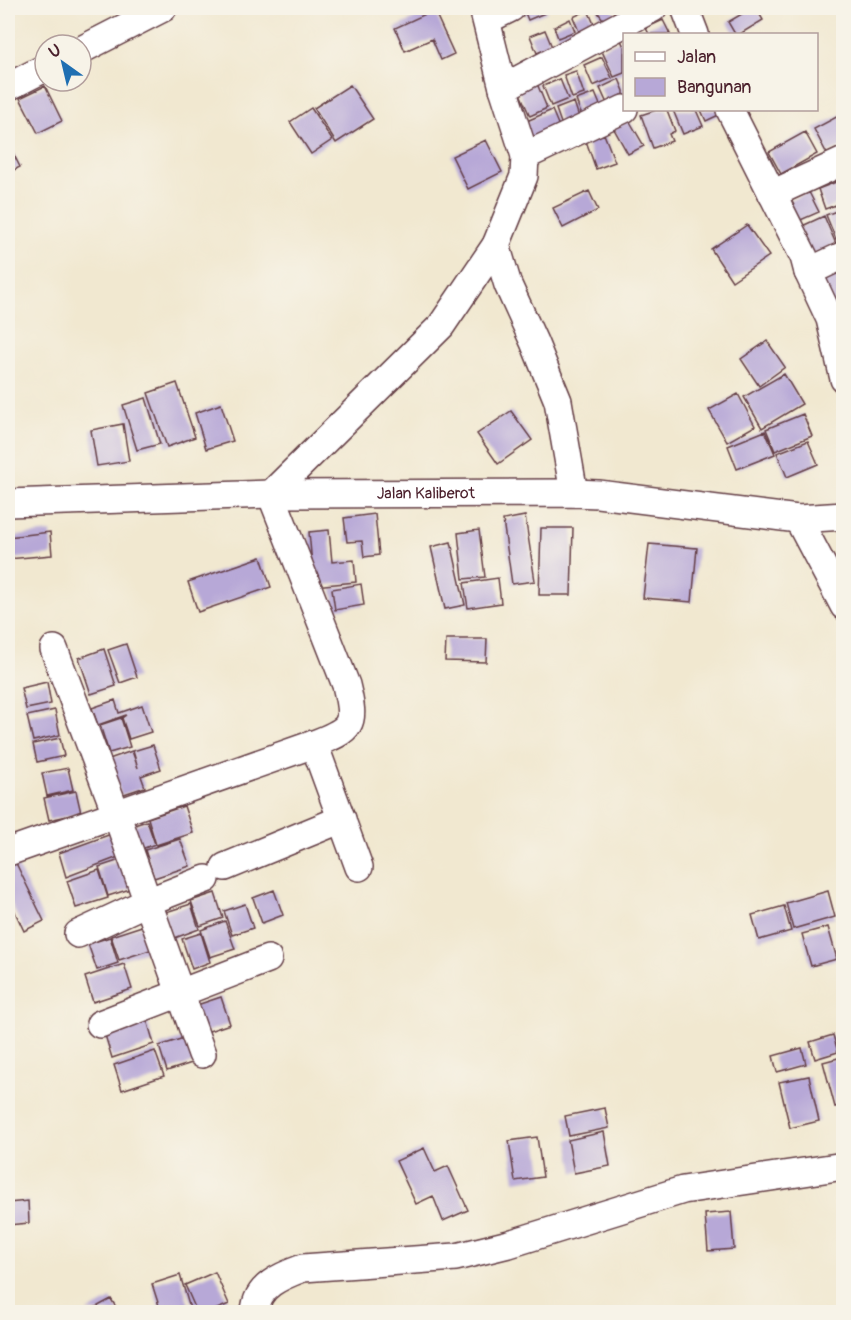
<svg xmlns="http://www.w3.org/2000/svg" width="851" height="1320" font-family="Pangolin,sans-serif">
<rect width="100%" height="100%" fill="#f7f3e8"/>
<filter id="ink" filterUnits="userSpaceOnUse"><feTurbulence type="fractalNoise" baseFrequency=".0167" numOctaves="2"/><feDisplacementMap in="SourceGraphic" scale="12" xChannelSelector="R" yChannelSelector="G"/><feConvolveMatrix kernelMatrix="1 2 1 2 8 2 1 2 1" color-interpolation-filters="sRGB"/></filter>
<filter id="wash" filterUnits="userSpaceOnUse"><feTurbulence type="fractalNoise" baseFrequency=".008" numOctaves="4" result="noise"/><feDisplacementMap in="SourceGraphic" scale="24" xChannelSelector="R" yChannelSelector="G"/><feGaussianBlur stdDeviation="1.35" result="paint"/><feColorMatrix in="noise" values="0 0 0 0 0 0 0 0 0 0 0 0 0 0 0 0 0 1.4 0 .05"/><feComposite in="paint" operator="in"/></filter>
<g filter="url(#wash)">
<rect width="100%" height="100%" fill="#f1e8d0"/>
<g id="blocks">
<path fill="#b7a8d7" d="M523 8H545L547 12 528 20Z
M602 8H612L618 18 607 25 597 11Z
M752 8H756L763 20 740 34H735L728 22Z
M434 10 454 54 441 60 432 39 405 51 395 28Z
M588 10 596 29 581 36 573 17Z
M570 19 575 31 558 38 554 27Z
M663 20 670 34H649L646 28Z
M545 30 552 47 537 53 530 36Z
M621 40 624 47V73L614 77 601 49Z
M602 57 612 78 593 86 584 65Z
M576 71 584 94 572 98 564 75Z
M560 79 568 99 551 106 543 86Z
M619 79 624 91V101L609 108 600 88Z
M536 81 547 108 530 116 518 89Z
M350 85 373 119 336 143 314 108Z
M45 86 62 121 38 133 20 98Z
M595 93 603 112 583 119 576 100Z
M574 102 580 120 562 126 556 109Z
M311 108 332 140 311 154 290 122Z
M552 110 560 129 528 143 520 124Z
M656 110H667L675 131 669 134 672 141 653 148 641 115Z
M673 110H696L703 126 683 134Z
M701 110H723L725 112 706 121Z
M844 113V145L827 154 814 129Z
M629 120 644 146 628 154 614 129Z
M805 132 817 154 781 174 769 152Z
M604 134 615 162 596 169 586 141Z
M486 140 502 172 468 189 452 156Z
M8 143 20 167 8 173Z
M844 179V202L825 209 818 189Z
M589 191 598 210 563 228 553 208Z
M809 192 819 212 796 222 787 202Z
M844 208V241L838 244 826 215Z
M824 216 836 244 810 256 798 228Z
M747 225 769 256 732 281 711 249Z
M844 270V306L832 312 814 275Z
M767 341 785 367 759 386 741 359Z
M784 374 802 404 762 428 744 397Z
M177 383 195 437 167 447 148 393Z
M738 394 755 426 727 442 709 410Z
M146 398 160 444 137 450 123 405Z
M221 404 233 441 206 449 195 413Z
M511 411 532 440 498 464 477 434Z
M803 414 812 436 775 451 766 429Z
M123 424 129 461 97 466 91 430Z
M765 431 775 454 737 469 728 446Z
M808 441 818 464 787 477 777 453Z
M375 514 379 555 364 557 362 541 347 542 344 518Z
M525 516 535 581 512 584 503 520Z
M541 528H573L571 595H539Z
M329 530 332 562 354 560 356 582 314 586 309 532Z
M479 530 485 577 463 579 458 533Z
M50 532 52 555 8 559V537Z
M451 542 465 605 445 609 431 547Z
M649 544 697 548 692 602 643 598Z
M261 557 271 587 198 612 188 582Z
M498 578 501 603 468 608 464 583Z
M361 584 364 605 335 610 332 589Z
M446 639H487L486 662 445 661Z
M126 644 137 677 120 683 108 650Z
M104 649 116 686 91 694 79 658Z
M47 682 51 704 26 709 21 688Z
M115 700 119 713 142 705 151 732 129 739 122 718 126 715 98 725 92 708Z
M55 710 60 735 33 741 27 716Z
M121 718 130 747 109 753 100 725Z
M60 738 64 756 37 762 33 744Z
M153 745 161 769 141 776 145 787 121 795 109 759 132 751 138 768 133 751Z
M68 768 73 790 47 796 42 773Z
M76 791 81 813 49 820 44 798Z
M184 806 193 833 156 845 148 818Z
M147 821 155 844 139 850 131 826Z
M114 833 121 856 66 877 59 853Z
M180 839 190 866 154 878 145 850Z
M14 859 44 921 24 931 8 897V862Z
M123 859 133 888 108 896 99 867Z
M99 870 108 898 76 908 67 881Z
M274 890 283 915 262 923 253 898Z
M828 891 835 917 793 929 786 903Z
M215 893 223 918 200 926 191 901Z
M191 904 199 929 172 939 163 913Z
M245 904 253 928 232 935 224 911Z
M784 906 791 931 759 940 752 915Z
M225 921 235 949 210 957 201 930Z
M145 925 153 949 119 960 111 936Z
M828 927 837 959 811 966 802 934Z
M201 933 210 962 192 969 182 939Z
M110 937 118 963 97 970 88 944Z
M124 964 132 989 93 1002 85 977Z
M221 997 230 1024 203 1033 194 1006Z
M147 1020 154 1044 112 1058 105 1035Z
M833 1035 838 1052 815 1059 810 1042Z
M187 1037 195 1062 167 1071 159 1046Z
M802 1048 806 1064 777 1072 773 1056Z
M155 1051 164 1076 122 1090 114 1065Z
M842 1057 844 1064V1105L835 1107 823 1062Z
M809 1076 819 1121 790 1128 779 1082Z
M605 1108 609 1128 569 1136 565 1116Z
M604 1132 610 1166 574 1173 568 1140Z
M537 1137 543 1177 515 1181 509 1141Z
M424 1148 435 1172 448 1166 468 1210 443 1221 433 1196 416 1204 396 1161Z
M28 1201 29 1223 8 1225V1203Z
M731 1212 734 1249 708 1251 705 1214Z
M215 1272 229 1304 210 1312H197L185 1285Z
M180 1275 191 1312H161L152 1284Z
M111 1299 119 1312H87Z"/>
</g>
</g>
<g filter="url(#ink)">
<use href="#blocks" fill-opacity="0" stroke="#633d44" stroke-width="1.5"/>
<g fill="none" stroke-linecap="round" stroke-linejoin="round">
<defs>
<g id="minor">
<path d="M685 8 695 34"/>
<path d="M487 20 511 8"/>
<path d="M81 50 163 8"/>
<path d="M8 87 45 68"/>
<path d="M503 88 653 8"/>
<path d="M730 110 804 257 808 272 830 319 844 379"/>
<path d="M525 156 624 109"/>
<path d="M772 194 844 161"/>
<path d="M496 245 508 285 534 342 558 401 574 493"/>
<path d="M808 272 844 255"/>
<path id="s1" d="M8 503 271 494 574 493 598 494 798 519 844 516"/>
<path d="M798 519 844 606"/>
<path d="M54 649 116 813 202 1054"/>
<path d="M314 744 359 867"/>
<path d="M8 852 314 744C352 729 356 726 346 685L271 494 441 326 496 245 524 176 525 156 503 88 483 8"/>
<path d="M225 867 342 819"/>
<path d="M78 934 147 902 206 879"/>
<path d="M100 1024 268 959"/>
<path d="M255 1312C256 1286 281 1276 303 1268L456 1257 509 1244 683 1190 844 1166"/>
</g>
</defs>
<use href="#minor" stroke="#633d44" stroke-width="30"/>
<use href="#minor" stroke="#fff" stroke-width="27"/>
</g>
</g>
<g text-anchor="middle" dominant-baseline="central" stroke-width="6" stroke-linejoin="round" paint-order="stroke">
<g font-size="16" fill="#4a1f2b" stroke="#f7f3e8">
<text stroke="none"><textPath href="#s1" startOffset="418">Jalan Kaliberot</textPath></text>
</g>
</g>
<rect width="851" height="1320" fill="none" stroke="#f7f3e8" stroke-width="30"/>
<rect x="623" y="33" width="195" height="78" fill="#f7f3e8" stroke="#b29e9c" stroke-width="1.5"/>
<rect x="635" y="52" width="30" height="9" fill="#ffffff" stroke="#b29e9c" stroke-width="1.5"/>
<text x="677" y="63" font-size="18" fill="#4a1f2b">Jalan</text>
<rect x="635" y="78" width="30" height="18" fill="#b7a8d7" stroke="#b29e9c" stroke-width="1.5"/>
<text x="677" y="93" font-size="18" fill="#4a1f2b">Bangunan</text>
<g transform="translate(63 63) rotate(326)"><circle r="28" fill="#f7f3e8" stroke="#b29e9c" stroke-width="1.5"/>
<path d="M0-4.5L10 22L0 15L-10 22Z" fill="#1f6fb2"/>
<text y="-9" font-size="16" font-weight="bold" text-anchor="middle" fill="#4a1f2b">U</text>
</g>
</svg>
